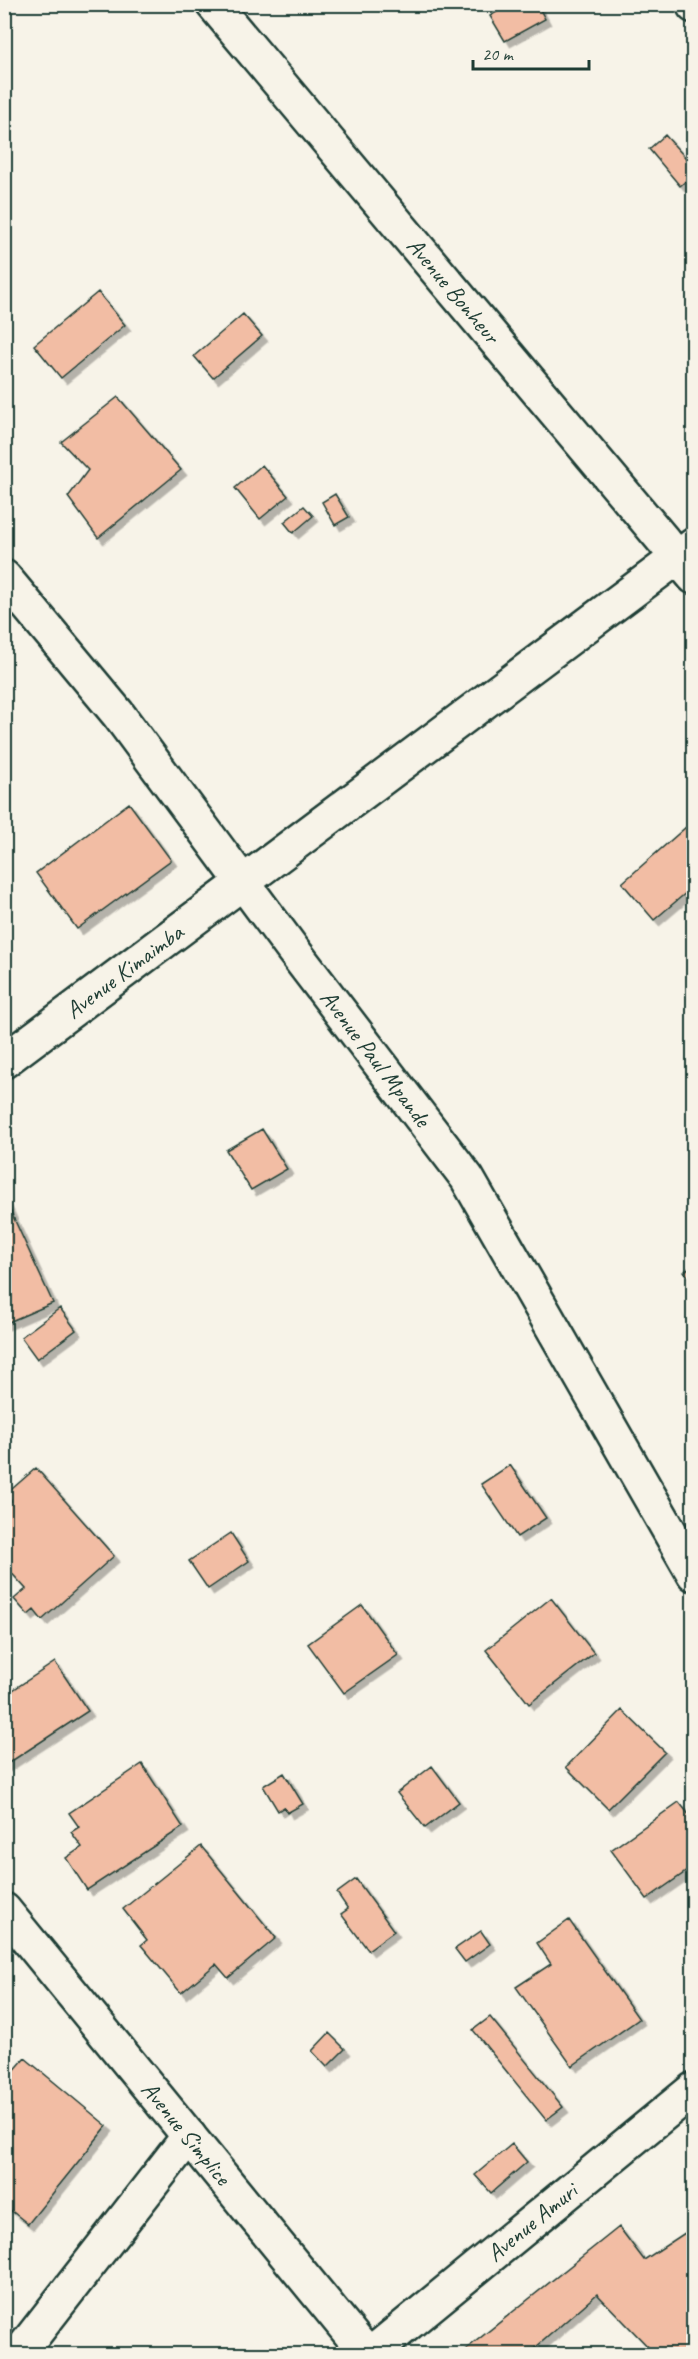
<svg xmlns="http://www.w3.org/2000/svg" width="698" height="2359" font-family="Caveat,sans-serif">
<defs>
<filter id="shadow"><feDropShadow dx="5.5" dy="5.5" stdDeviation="0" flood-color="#0004"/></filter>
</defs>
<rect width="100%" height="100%" fill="#f7f3e8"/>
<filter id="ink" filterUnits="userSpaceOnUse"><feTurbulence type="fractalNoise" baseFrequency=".0167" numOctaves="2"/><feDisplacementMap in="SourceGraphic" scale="12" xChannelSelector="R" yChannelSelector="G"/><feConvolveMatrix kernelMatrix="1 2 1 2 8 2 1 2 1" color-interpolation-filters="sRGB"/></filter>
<g filter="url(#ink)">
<path fill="#f2bda4" stroke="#1f3d34" stroke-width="1.5" filter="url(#shadow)" d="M510 4H537L545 19 505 41 490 16Z
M665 135 694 167V174L680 186 649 149Z
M98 292 125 325 61 378 34 345Z
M243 314 262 336 213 378 194 356Z
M118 397 181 470 98 538 68 497 88 470 61 442Z
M262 465 288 496 260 519 235 488Z
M335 494 349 517 335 525 322 502Z
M304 506 313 516 293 533 284 522Z
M129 803 171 860 77 929 36 873Z
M693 821 694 886 654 920 622 883Z
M262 1129 287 1169 251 1190 226 1150Z
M4 1197 53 1303 4 1324Z
M694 1263V1282L684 1272Z
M60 1308 76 1330 37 1359 21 1337Z
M510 1465 546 1518 517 1537 481 1484Z
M36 1468 114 1556 42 1620 34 1610 28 1615 14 1599 26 1589 6 1567 4 1568V1507L11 1501 5 1495Z
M231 1533 249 1561 208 1589 189 1561Z
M551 1598 594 1653 529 1704 486 1650Z
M362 1605 398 1655 344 1693 308 1644Z
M55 1662 88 1711 4 1766V1696Z
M622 1710 665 1752 608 1809 566 1767Z
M142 1764 183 1827 87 1890 66 1858 82 1847 71 1832 79 1827 69 1813Z
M432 1766 459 1802 425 1828 397 1793Z
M284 1773 303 1804 287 1813 284 1807 278 1811 263 1786Z
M679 1802 694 1821V1866L647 1899 611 1850Z
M201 1846 276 1938 228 1978 216 1964 181 1993 141 1945 147 1940 123 1909Z
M356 1879 394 1931 368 1950 341 1914 348 1909 337 1893Z
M569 1920 639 2019 572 2066 516 1987 551 1964 537 1943Z
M481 1931 490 1944 465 1962 455 1949Z
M490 2017 563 2107 546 2120 473 2030Z
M329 2033 345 2049 327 2067 312 2051Z
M25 2058 107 2126 28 2224 4 2205V2082Z
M512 2144 527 2162 491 2193 475 2175Z
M619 2227 644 2260 694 2227V2354H655L597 2294 528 2354H460Z"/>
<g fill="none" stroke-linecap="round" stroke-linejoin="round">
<defs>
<g id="minor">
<path id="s1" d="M213 4 694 577"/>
<path d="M693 4 694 6"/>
<path id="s2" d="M4 577 118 714 293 950 467 1178 694 1574"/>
<path id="s3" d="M4 1061 694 545"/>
<path id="s4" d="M4 1910 367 2354"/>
<path d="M19 2354 189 2136"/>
<path id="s5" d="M371 2354 694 2089"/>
</g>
</defs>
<use href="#minor" stroke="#1f3d34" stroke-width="38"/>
<use href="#minor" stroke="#f7f3e8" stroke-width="33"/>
</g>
</g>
<g text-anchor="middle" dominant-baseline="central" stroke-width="6" stroke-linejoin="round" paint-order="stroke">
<g font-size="24" fill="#1f3d34" stroke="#f7f3e8">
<text stroke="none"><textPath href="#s1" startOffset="374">Avenue Bonheur</textPath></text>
<text stroke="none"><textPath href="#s3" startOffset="150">Avenue Kimaimba</textPath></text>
<text stroke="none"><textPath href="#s2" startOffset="608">Avenue Paul Mpande</textPath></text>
<text stroke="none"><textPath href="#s4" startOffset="288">Avenue Simplice</textPath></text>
<text stroke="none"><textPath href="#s5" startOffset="208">Avenue Amuri</textPath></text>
</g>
</g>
<rect width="698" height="2359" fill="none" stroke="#f7f3e8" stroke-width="24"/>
<rect x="12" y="12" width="674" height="2335" fill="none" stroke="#1f3d34" stroke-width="2" filter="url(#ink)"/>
<path d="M473 60v9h116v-9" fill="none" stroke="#1f3d34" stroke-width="3"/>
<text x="482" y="60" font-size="18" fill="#1f3d34" stroke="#f7f3e8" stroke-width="4.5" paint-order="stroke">20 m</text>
</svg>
